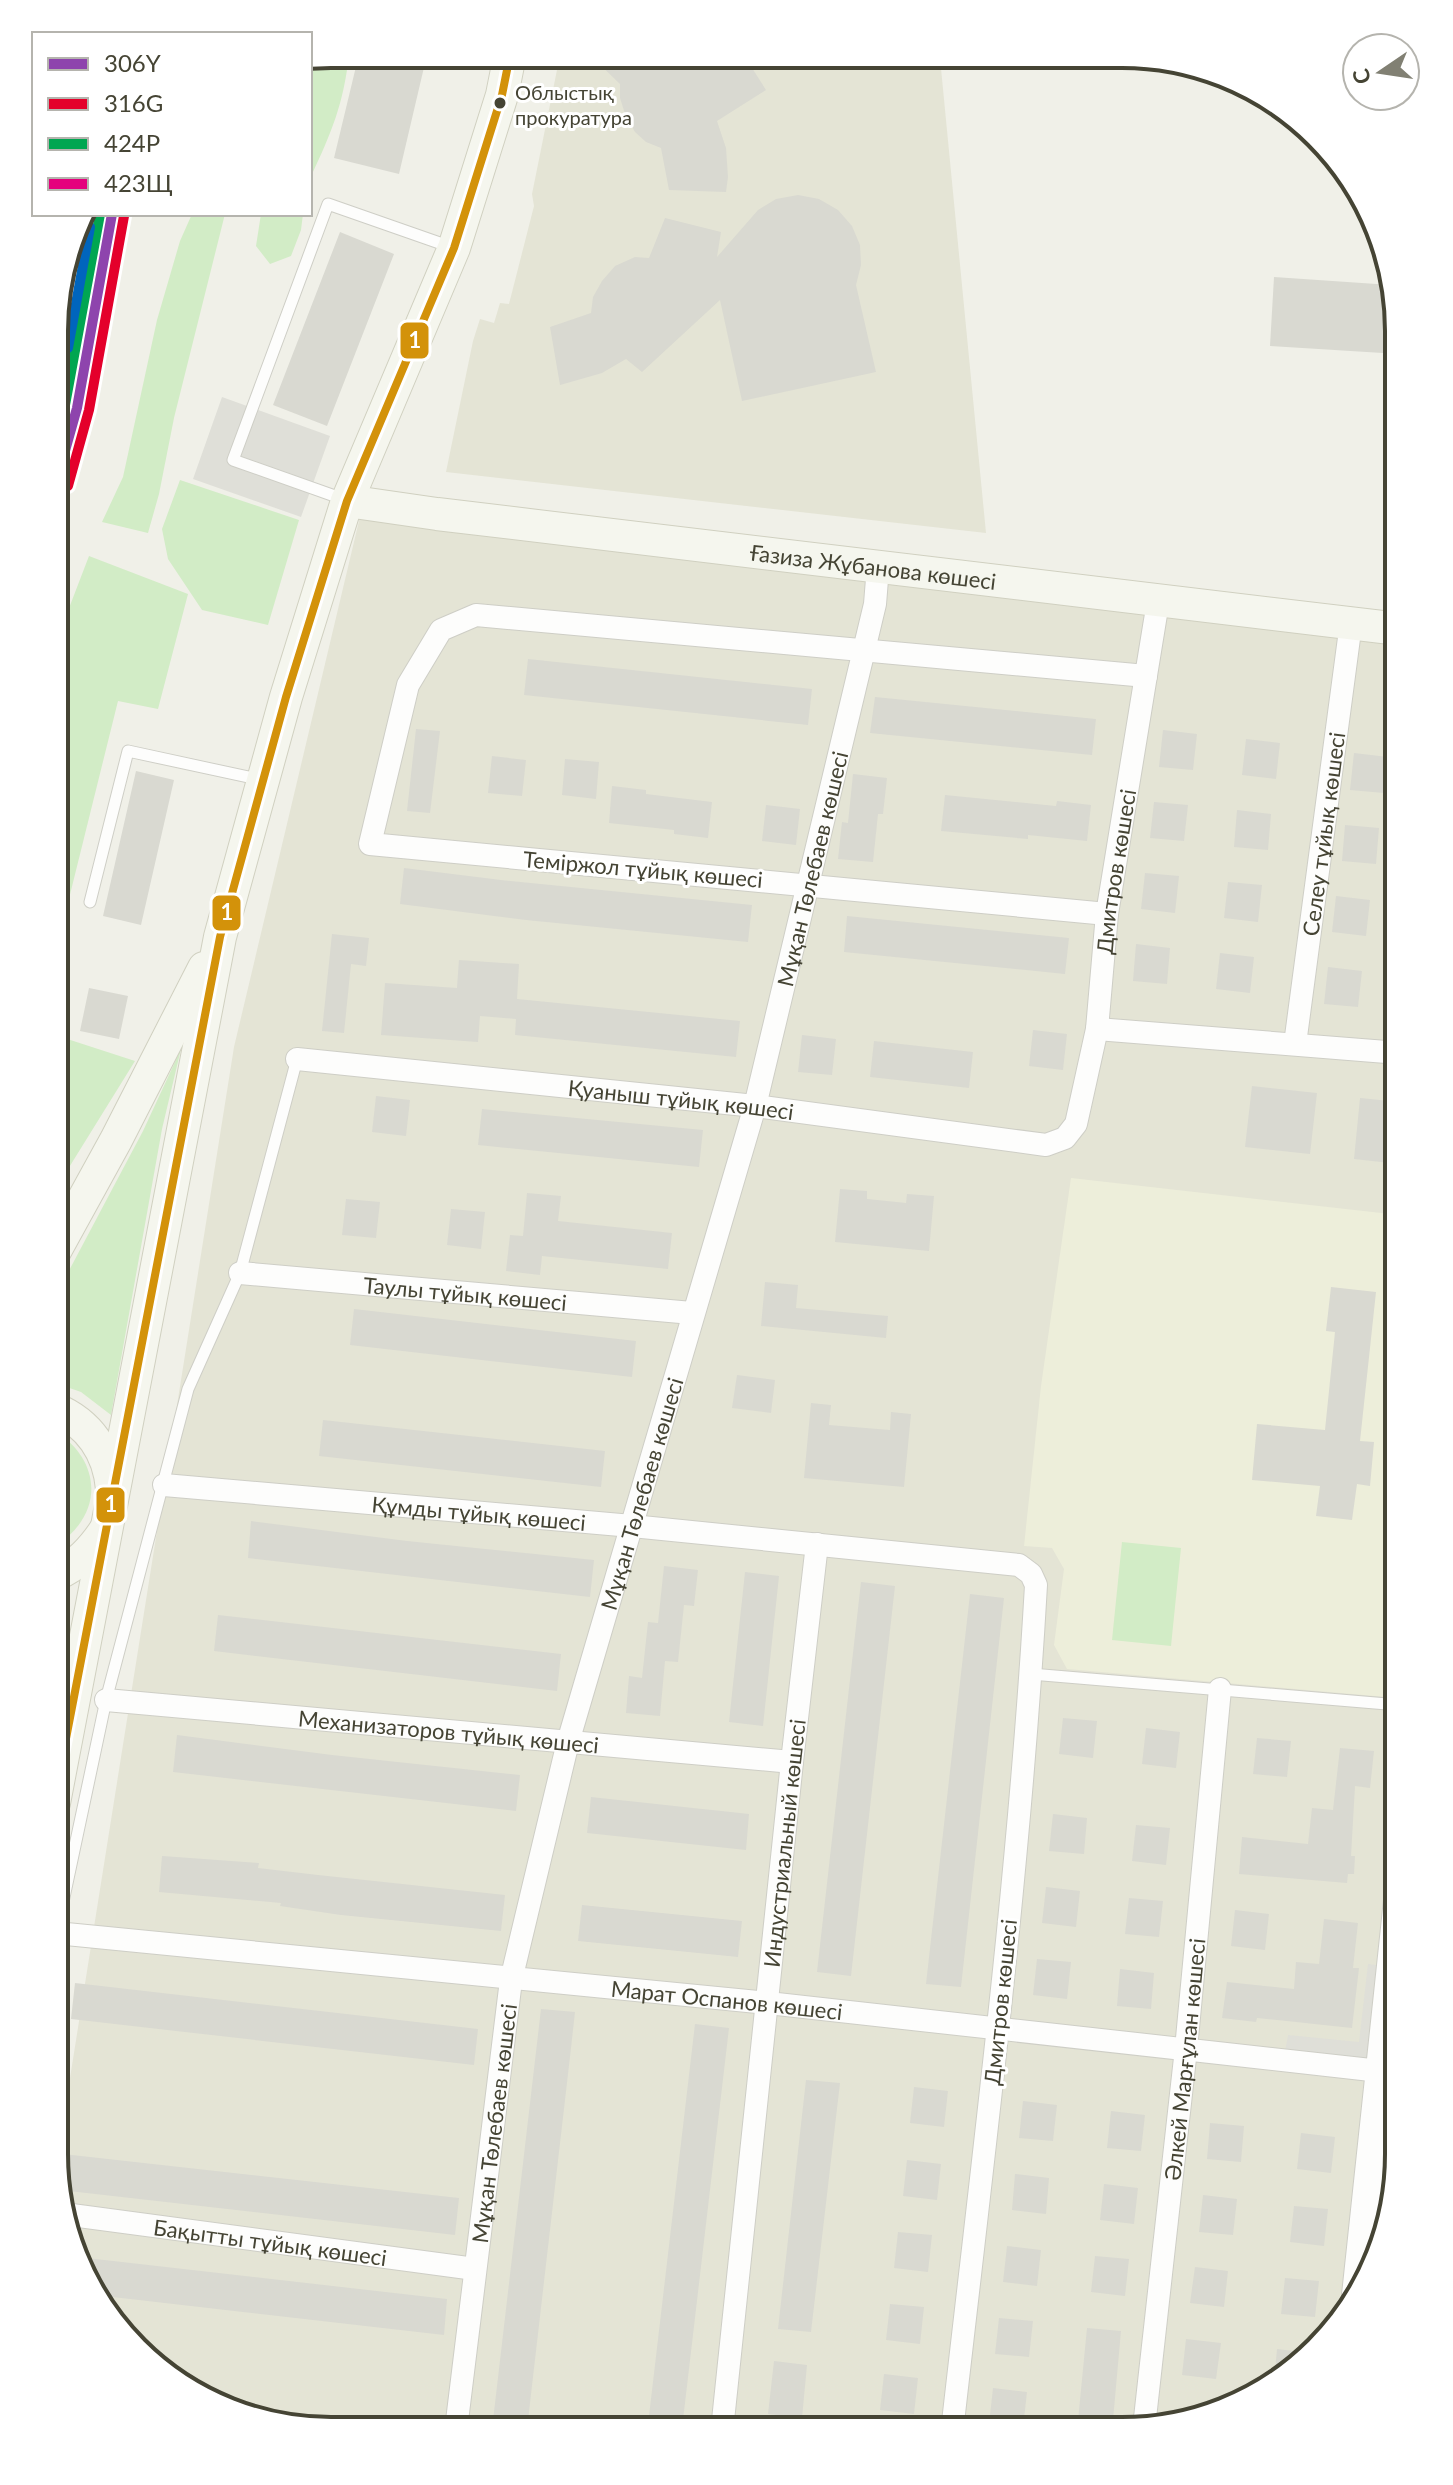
<svg xmlns="http://www.w3.org/2000/svg" width="1453" height="2485" font-family="Lato,sans-serif">
<rect width="100%" height="100%" fill="#f0f0e8"/>
<path fill="#e4e4d5" d="M560 55 940 58 986 533 446 472 473 341 480 319 494 323 500 303 509 304 534 206 532 194Z
M363 504 1399 629 1398 2172 1384 2243 1342 2322 1290 2374 1211 2416 1122 2431 295 2429 225 2410 149 2362 69 2243 56 2166 234 1047Z"/>
<path fill="#edeeda" d="M1071 1178 1399 1215V1577L1386 1697 1067 1669 1054 1645 1064 1569 1052 1548 1024 1546 1041 1386Z"/>
<path fill="#d2ecc6" d="M331 54H349C344 103 331 134 310 178V58Z
M192 214H225L174 418 159 494 148 533 102 522 123 477 157 320 180 241Z
M261 214H303L301 230 291 256 270 264 256 246Z
M180 480 299 520 268 625 202 610 168 559 162 529Z
M89 556 188 594 158 709 118 701 56 951V642Z
M55 1035 135 1061 55 1190Z
M181 1049 162 1129 111 1415 81 1392 55 1383V1297L143 1131Z
M55 1431C103 1461 104 1516 55 1546Z
M1122 1542 1181 1548 1171 1646 1112 1640Z"/>
<path fill="#dfdfd8" d="M222 397 330 436 301 517 193 479Z
M1368 1964 1382 1966 1372 2062 1285 2052 1288 2035 1359 2042Z"/>
<path fill="#d9d9d1" d="M359 54H389L425 63 399 174 334 158Z
M591 56 745 57 766 90 717 121 726 148 728 177 726 192 669 190 661 148 646 142 635 132 626 117 620 98V84Z
M798 195 819 199 838 210 852 226 860 245 861 265 856 285 876 372 742 401 720 300 642 372 626 359 602 373 560 385 550 327 591 313 593 297 602 281 615 266 635 257 649 258 665 218 721 232 717 257 758 210 776 199Z
M340 232 394 254 327 426 273 405Z
M1274 277 1391 285 1399 331V354L1270 346Z
M528 659 812 689 808 725 524 695Z
M875 697 1096 719 1092 755 870 733Z
M416 729 440 731 430 813 407 811Z
M1163 730 1197 734 1193 770 1159 767Z
M1246 739 1280 743 1276 779 1242 775Z
M1354 753 1388 757 1384 793 1350 790Z
M492 756 526 760 522 796 488 793Z
M565 759 599 762 596 799 562 795Z
M136 771 174 780 141 925 103 916Z
M853 774 887 778 883 814H878L873 862 838 859 842 822 848 823Z
M612 786 646 790V794L712 802 708 838 674 834V830L609 823Z
M945 795 1056 806 1057 801 1091 805 1087 841 1028 835V839L941 831Z
M1154 802 1188 805 1184 841 1150 838Z
M766 805 800 809 796 845 762 841Z
M1237 810 1271 814 1268 850 1234 847Z
M1345 825 1379 828 1376 864 1342 861Z
M404 868 501 880 752 905 748 942 526 920 400 904Z
M1145 873 1179 876 1175 913 1141 909Z
M1228 882 1262 885 1258 922 1224 918Z
M1336 896 1370 900 1366 936 1332 932Z
M847 916 1069 938 1065 974 844 952Z
M332 934 369 938 366 966 351 964 344 1033 322 1031Z
M1136 944 1170 948 1167 984 1133 981Z
M1220 953 1254 957 1250 993 1216 989Z
M459 960 519 964 517 999 740 1021 736 1057 515 1035 516 1019 480 1016 478 1042 381 1035 385 983 457 988Z
M1328 967 1362 971 1358 1007 1324 1004Z
M89 988 128 996 119 1039 80 1031Z
M1033 1030 1067 1034 1063 1070 1029 1066Z
M802 1035 836 1039 832 1075 798 1072Z
M874 1041 973 1052 969 1088 870 1077Z
M1252 1086 1317 1093 1310 1154 1245 1147Z
M376 1096 410 1100 406 1136 372 1132Z
M1360 1098 1399 1102V1164L1354 1159Z
M482 1109 703 1130 699 1167 478 1145Z
M840 1189 867 1191V1199L906 1203 907 1194 934 1196 929 1251 835 1242Z
M527 1193 561 1196 558 1221 672 1233 668 1269 542 1256 540 1275 506 1271 510 1235 523 1236Z
M346 1199 380 1202 376 1238 342 1235Z
M451 1209 485 1212 481 1249 447 1245Z
M765 1282 798 1285 796 1308 888 1316 886 1338 761 1326Z
M1331 1287 1376 1292 1360 1441 1374 1442 1370 1486 1357 1484 1352 1520 1316 1516 1320 1486 1252 1480 1257 1424 1325 1430 1335 1332 1326 1331Z
M354 1309 636 1341 632 1377 350 1345Z
M737 1375 775 1380 771 1413 732 1408Z
M811 1403 831 1405 829 1425 890 1430 891 1412 911 1414 904 1487 804 1478Z
M323 1420 605 1451 601 1487 319 1456Z
M251 1521 407 1541 594 1560 590 1597 248 1558Z
M664 1566 698 1570 694 1606 684 1605 678 1662 665 1661 660 1716 626 1713 629 1676 642 1678 648 1622 658 1623Z
M745 1572 779 1576 763 1726 729 1722Z
M861 1582 895 1586 851 1976 817 1972Z
M970 1594 1004 1598 961 1987 926 1984Z
M218 1615 561 1654 557 1691 214 1651Z
M1063 1718 1097 1721 1093 1758 1059 1754Z
M1146 1728 1180 1732 1176 1768 1142 1764Z
M177 1735 332 1755 520 1775 516 1811 173 1772Z
M1257 1738 1291 1741 1287 1777 1253 1774Z
M1340 1748 1374 1751 1370 1788 1355 1786 1351 1856H1355L1354 1874H1348L1347 1883 1239 1874 1242 1837 1308 1844 1312 1808 1333 1810Z
M591 1797 749 1814 746 1850 587 1833Z
M1053 1814 1087 1818 1084 1854 1049 1851Z
M1136 1825 1170 1828 1166 1865 1132 1861Z
M162 1856 259 1863 258 1868 318 1875 505 1895 501 1931 341 1915 280 1906 281 1903 159 1892Z
M1046 1887 1080 1891 1076 1927 1042 1923Z
M1129 1898 1163 1901 1159 1937 1125 1934Z
M582 1905 742 1921 738 1957 578 1941Z
M1235 1910 1269 1914 1265 1950 1231 1946Z
M1324 1919 1358 1923 1353 1968H1359L1352 2028 1257 2018 1256 2022 1222 2018 1227 1982 1294 1989 1296 1962 1319 1964Z
M1037 1959 1071 1962 1067 1999 1033 1995Z
M1120 1969 1154 1973 1151 2009 1117 2006Z
M75 1983 478 2029 474 2065 71 2019Z
M541 2009 575 2012 571 2048 527 2429H492Z
M695 2024 729 2028 683 2420 649 2416Z
M806 2080 840 2083 811 2332 778 2329Z
M914 2087 948 2091 944 2127 910 2123Z
M1023 2101 1057 2105 1053 2141 1019 2138Z
M1111 2111 1145 2115 1141 2151 1107 2148Z
M1210 2123 1244 2126 1241 2162 1207 2159Z
M1301 2133 1335 2137 1331 2173 1297 2169Z
M54 2153 459 2198 455 2235 60 2190Z
M907 2160 941 2164 937 2200 903 2196Z
M1015 2174 1049 2178 1046 2214 1012 2210Z
M1104 2184 1138 2188 1134 2224 1100 2220Z
M1203 2195 1237 2199 1233 2235 1199 2232Z
M1294 2206 1328 2209 1324 2246 1290 2242Z
M898 2232 932 2235 928 2272 894 2268Z
M1007 2246 1041 2250 1037 2286 1003 2282Z
M1095 2256 1129 2259 1125 2296 1091 2292Z
M78 2257 447 2299 444 2335 104 2296Z
M1195 2267 1228 2271 1224 2307 1190 2303Z
M1285 2278 1319 2281 1315 2317 1281 2314Z
M890 2304 924 2307 920 2344 886 2340Z
M999 2318 1033 2321 1029 2357 995 2354Z
M1087 2328 1121 2331 1112 2431H1077Z
M1186 2339 1221 2343 1216 2379 1182 2375Z
M1277 2349 1311 2353 1290 2374 1274 2383Z
M774 2361 807 2365 802 2418 768 2414Z
M884 2374 918 2378 914 2414 880 2410Z
M993 2388 1027 2392 1023 2428 989 2424Z"/>
<g fill="none" stroke-linecap="round" stroke-linejoin="round">
<defs>
<path id="service" d="M346 500 233 460 328 204 451 247
M90 902 128 751 262 780
M1031 1674 1399 1705
M56 1935 106 1700 188 1389 240 1273 297 1059"/>
<g id="minor">
<path d="M1107 914 370 844 408 685 441 630 476 615 1146 676"/>
<path d="M1097 1029 1399 1053"/>
<path id="s1" d="M1295 1044 1351 623"/>
<path id="s2" d="M297 1059 755 1106 1046 1145 1065 1138 1076 1124 1097 1029 1107 914 1158 602"/>
<path id="s3" d="M240 1273 692 1313"/>
<path id="s4" d="M164 1485 632 1526 1019 1565 1031 1574 1036 1585C1020 1868 984 2149 952 2431"/>
<path id="s5" d="M106 1700 792 1762"/>
<path id="s6" d="M56 1933 768 2003 1380 2071"/>
<path id="s7" d="M64 2214 475 2269"/>
<path id="s8" d="M1144 2427 1186 2049 1220 1689"/>
<path id="s9" d="M456 2429 511 1980 568 1742 755 1106 875 604 878 567"/>
<path id="s10" d="M722 2430 792 1762 817 1544"/>
</g>
<path id="tertiary" d="M1356 2295 1398 1900"/>
<g id="secondary">
<path id="s11" d="M347 501 437 514 1399 629"/>
<path d="M55 1251 116 1140 204 968"/>
<path d="M55 1409C89 1423 109 1452 112 1489"/>
<path d="M55 1575C78 1565 92 1550 106 1529"/>
<path d="M54 1803 220 937 286 697 347 501 454 248 502 95 510 55"/>
</g>
</defs>
<use href="#service" stroke="#cecec6" stroke-width="13"/>
<use href="#minor" stroke="#cecec6" stroke-width="24"/>
<use href="#tertiary" stroke="#cecec6" stroke-width="30"/>
<use href="#secondary" stroke="#d0d0c0" stroke-width="34"/>
<use href="#service" stroke="#fdfdfc" stroke-width="11"/>
<use href="#minor" stroke="#fdfdfc" stroke-width="22"/>
<use href="#tertiary" stroke="#fdfdfc" stroke-width="28"/>
<use href="#secondary" stroke="#f5f6ee" stroke-width="32"/>
<defs>
<path id="bus-1" d="M54 1801 220 937 286 697 347 501 454 248 502 95 510 55"/>
</defs>
<use href="#bus-1" stroke="#fff" stroke-width="14"/>
<use href="#bus-1" stroke="#d3920a" stroke-width="8"/>
<defs>
<path id="rail-1" d="M56 483 77 408 112 214"/>
<path id="rail-2" d="M68 486 89 410 124 216"/>
<path id="rail-3" d="M56 438 65 405 100 214"/>
<path id="rail-4" d="M56 345 78 225"/>
<path id="rail-5" d="M68 348 90 227"/>
</defs>
<use href="#rail-1" stroke="#fff" stroke-width="16"/>
<use href="#rail-2" stroke="#fff" stroke-width="16"/>
<use href="#rail-3" stroke="#fff" stroke-width="16"/>
<use href="#rail-4" stroke="#fff" stroke-width="16"/>
<use href="#rail-5" stroke="#fff" stroke-width="16"/>
<use href="#rail-1" stroke="#8e44ad" stroke-width="10"/>
<use href="#rail-2" stroke="#e4002b" stroke-width="10"/>
<use href="#rail-3" stroke="#00a651" stroke-width="10"/>
<use href="#rail-4" stroke="#e5007d" stroke-width="10"/>
<use href="#rail-5" stroke="#0065bd" stroke-width="10"/>
</g>
<circle fill="#454434" stroke="#fff" stroke-width="3" cx="500" cy="103" r="7"/>
<g text-anchor="middle" dominant-baseline="central" stroke-width="6" stroke-linejoin="round" paint-order="stroke">
<g font-size="20" fill="#454434" stroke="#fff" text-anchor="start">
<text x="515" y="92">Облыстық<tspan x="515" dy="25">прокуратура</tspan></text>
</g>
<g font-size="22" fill="#454434" stroke="#fff">
<text stroke="none"><textPath href="#s11" startOffset="530">Ғазиза Жұбанова көшесі</textPath></text>
<text stroke="none"><textPath href="#s1" startOffset="212">Селеу тұйық көшесі</textPath></text>
<text stroke="none"><textPath href="#s9" startOffset="1604">Мұқан Төлебаев көшесі</textPath></text>
<text transform="translate(643 869) rotate(5)">Теміржол тұйық көшесі</text>
<text stroke="none"><textPath href="#s2" startOffset="1048">Дмитров көшесі</textPath></text>
<text stroke="none"><textPath href="#s2" startOffset="386">Қуаныш тұйық көшесі</textPath></text>
<text stroke="none"><textPath href="#s3" startOffset="226">Таулы тұйық көшесі</textPath></text>
<text stroke="none"><textPath href="#s9" startOffset="956">Мұқан Төлебаев көшесі</textPath></text>
<text stroke="none"><textPath href="#s4" startOffset="316">Құмды тұйық көшесі</textPath></text>
<text stroke="none"><textPath href="#s5" startOffset="344">Механизаторов тұйық көшесі</textPath></text>
<text stroke="none"><textPath href="#s10" startOffset="590">Индустриальный көшесі</textPath></text>
<text stroke="none"><textPath href="#s6" startOffset="674">Марат Оспанов көшесі</textPath></text>
<text transform="translate(1000 2002) rotate(-84)">Дмитров көшесі</text>
<text stroke="none"><textPath href="#s8" startOffset="370">Әлкей Марғұлан көшесі</textPath></text>
<text stroke="none"><textPath href="#s9" startOffset="308">Мұқан Төлебаев көшесі</textPath></text>
<text stroke="none"><textPath href="#s7" startOffset="208">Бақытты тұйық көшесі</textPath></text>
</g>
</g>
<path d="M0 0H1453V2485H0ZM331 68H1122A263 263 0 0 1 1385 331V2154A263 263 0 0 1 1122 2417H331A263 263 0 0 1 68 2154V331A263 263 0 0 1 331 68Z" fill="#fff" fill-rule="evenodd"/>
<path fill="none" stroke="#454434" stroke-width="4" d="M331 68H1122A263 263 0 0 1 1385 331V2154A263 263 0 0 1 1122 2417H331A263 263 0 0 1 68 2154V331A263 263 0 0 1 331 68Z"/>
<g stroke="#fff" stroke-width="3">
<rect x="399" y="321" width="31" height="39" rx="8" fill="#d3920a"/>
<rect x="211" y="894" width="31" height="38" rx="8" fill="#d3920a"/>
<rect x="95" y="1486" width="31" height="38" rx="8" fill="#d3920a"/>
</g>
<g font-size="22" text-anchor="middle" font-weight="bold" fill="#fff">
<text x="415" y="348">1</text>
<text x="227" y="920">1</text>
<text x="111" y="1512">1</text>
</g>
<rect x="32" y="32" width="280" height="184" fill="#ffffff" stroke="#b5b4ae" stroke-width="2"/>
<rect x="48" y="58" width="40" height="12" fill="#8e44ad" stroke="#b5b4ae" stroke-width="2"/>
<text x="104" y="72" font-size="24" fill="#454434">306Y</text>
<rect x="48" y="98" width="40" height="12" fill="#e4002b" stroke="#b5b4ae" stroke-width="2"/>
<text x="104" y="112" font-size="24" fill="#454434">316G</text>
<rect x="48" y="138" width="40" height="12" fill="#00a651" stroke="#b5b4ae" stroke-width="2"/>
<text x="104" y="152" font-size="24" fill="#454434">424Р</text>
<rect x="48" y="178" width="40" height="12" fill="#e5007d" stroke="#b5b4ae" stroke-width="2"/>
<text x="104" y="192" font-size="24" fill="#454434">423Щ</text>
<g transform="translate(1381 72) rotate(257)"><circle r="38" fill="#ffffff" stroke="#b5b4ae" stroke-width="2"/>
<path d="M0-6L14 30L0 20L-14 30Z" fill="#818073"/>
<text y="-12" font-size="22" font-weight="bold" text-anchor="middle" fill="#454434">С</text>
</g>
</svg>
